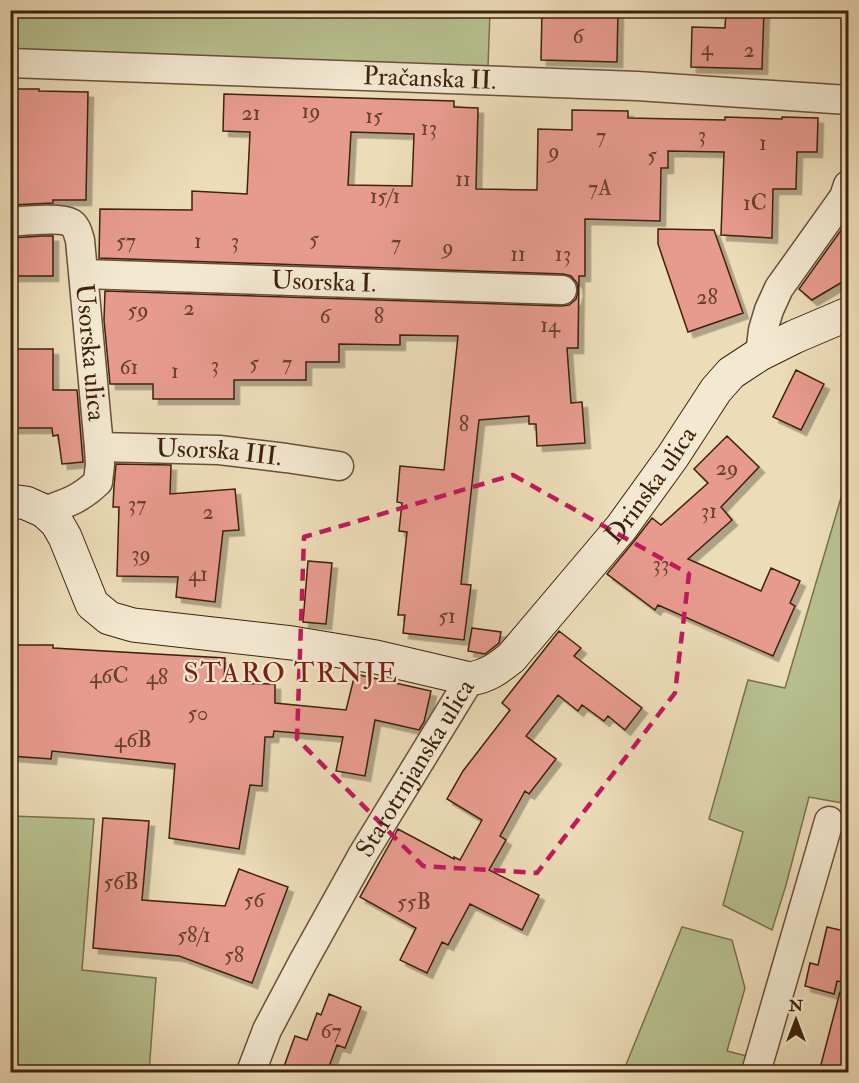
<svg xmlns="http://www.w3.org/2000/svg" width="859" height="1083" font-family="'IM FELL Double Pica',serif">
<defs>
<filter id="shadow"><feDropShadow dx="5.5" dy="5.5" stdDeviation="0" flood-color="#0004"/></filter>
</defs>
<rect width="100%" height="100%" fill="#ecdcb8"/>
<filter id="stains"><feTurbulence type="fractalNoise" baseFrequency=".00333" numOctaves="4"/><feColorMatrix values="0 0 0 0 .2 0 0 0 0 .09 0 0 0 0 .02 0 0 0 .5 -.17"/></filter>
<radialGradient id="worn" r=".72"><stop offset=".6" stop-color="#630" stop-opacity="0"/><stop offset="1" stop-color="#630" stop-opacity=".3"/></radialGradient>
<path fill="#b7c08f" stroke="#7b704e" stroke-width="1.5" d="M11 11H490L488 67 11 51Z
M848 474V804L809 797 786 885 772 930 723 905 743 832 709 819 748 680 785 688Z
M11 816 94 819 82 970 156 978 149 1072H11Z
M682 927 732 940 745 988 727 1051 747 1056 742 1072H623Z"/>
<path fill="#e79b8f" stroke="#3f210c" stroke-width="1.5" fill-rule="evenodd" filter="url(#shadow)" d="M542 10H618L617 62 541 60Z
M726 10H764L762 69 691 67 692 27 725 28Z
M10 89H39V91L88 92 86 200H53V203L12 205 13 168H10Z
M224 94 454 101V107L478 108 476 189 537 190 538 129 572 130V110L628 111V118L725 120V117L782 119V117L818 118 817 152H797L796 189H773L772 238 721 235 724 152 668 151V168H661L660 221 585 219V276H579L578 348H567L571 403 582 402 585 443 537 446 536 424H529V416L479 420 461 584 471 585 464 640 403 633 405 615H398L407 532 399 531 402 503 397 502 400 466 444 470 458 336 400 335V345L339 344V362H306V380H234V399H153V384H110L104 320 105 291 561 306 569 305 576 299 578 291 577 283 571 276 563 274 99 258 100 209 192 210V191L247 194 250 132 223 131ZM351 132 414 134 412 186 348 185Z
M849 219V278L812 300 799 289Z
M658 229 714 230 743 313 688 332 658 244Z
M42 236H53V276H10V238Z
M10 349H53V390H77L83 462 62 464 58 435 53 436 52 428H10Z
M796 370 824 384 801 430 773 417Z
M727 436 759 467 721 507 732 520 688 559 761 591 771 568 800 581 790 603 795 606 773 656 658 605 655 610 607 574 635 540 652 518 661 525 708 483 694 469Z
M116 464 171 465 170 494 235 489 239 530 223 531 215 602 176 597 178 577 117 576 119 507H113L114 486Z
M308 561 332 563 326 624 303 622Z
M472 628 501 632 499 643 485 654 468 651Z
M559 631 581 648 574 656 642 708 625 730 608 716 604 721 582 705 578 711 558 695 526 736 556 759 529 794 525 791 500 836 506 840 489 870 539 895 522 930 470 904 448 945 442 942 427 973 400 960 416 928 360 897 398 829 454 859V857L460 860 482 820 447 799 463 771 510 710 502 703Z
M10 645H53V648L225 658 224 683 275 684V703L346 710 355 674 431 691 424 722 419 730 375 720 365 776 336 771 343 737 274 731 273 737H265L262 786 250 785 239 849 169 838 175 764 52 751 51 759 10 756Z
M103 818 149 821 142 900 225 906 239 869 288 887 252 983 179 956 93 948Z
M827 927 849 932V983L837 981 834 994 805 986 810 963 818 965Z
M840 992 849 993V1072H819Z
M329 994 361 1007 345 1048 337 1045 327 1072H282L295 1036 307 1040 317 1013 321 1015Z"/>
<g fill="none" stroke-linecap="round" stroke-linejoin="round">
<defs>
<g id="street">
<path id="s1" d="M10 63 637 86 848 100"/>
<path id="s2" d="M10 222C23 221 61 217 71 223 77 227 78 234 80 240L99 447 100 464 98 482C80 499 68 503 44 511"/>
<path id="s3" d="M84 274 562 290"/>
<path d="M760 354 763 330 769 310 779 288 844 197 848 185"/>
<path id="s4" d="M99 447 219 450 286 458 339 466"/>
<path id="s5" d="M251 1072 267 1030 303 962 363 854 470 679"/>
<path d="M756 1072 829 821"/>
</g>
<g id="secondary">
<path id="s6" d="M10 501 26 503 44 511 57 523 65 537 92 604 109 618 133 625 292 643 376 657 470 679C488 676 497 669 511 658L621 528 673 456 716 390 731 373 760 354 794 337 848 314"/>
</g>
</defs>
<use href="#street" stroke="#6a5037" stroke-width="31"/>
<use href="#secondary" stroke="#3f210c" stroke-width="35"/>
<use href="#street" stroke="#f3e8d1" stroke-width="28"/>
<use href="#secondary" stroke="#f3e8d1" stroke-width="33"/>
</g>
<path fill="none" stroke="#c2185b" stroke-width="4.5" stroke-dasharray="12 8" stroke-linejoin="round" d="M513 475 689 574 675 693 537 873 423 866 297 739 304 537Z"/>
<g text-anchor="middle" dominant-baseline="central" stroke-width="4.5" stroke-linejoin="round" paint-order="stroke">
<g font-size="22" fill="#69402d">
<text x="578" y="36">6</text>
<text x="707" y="48">4</text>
<text x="749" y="50">2</text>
<text x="311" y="111">19</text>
<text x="251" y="113">21</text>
<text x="374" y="116">15</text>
<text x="429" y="128">13</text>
<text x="702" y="135">3</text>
<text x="601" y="136">7</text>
<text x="763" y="143">1</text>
<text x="554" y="151">9</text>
<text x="652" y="155">5</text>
<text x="463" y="179">11</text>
<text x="600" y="188">7A</text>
<text x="385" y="196">15/1</text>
<text x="755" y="203">1C</text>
<text x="314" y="239">5</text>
<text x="126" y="241">57</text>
<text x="198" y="241">1</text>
<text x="235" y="241">3</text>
<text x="396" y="243">7</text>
<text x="448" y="247">9</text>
<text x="518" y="254">11</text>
<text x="563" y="254">13</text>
<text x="707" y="297">28</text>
<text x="189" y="308">2</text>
<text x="138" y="310">59</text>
<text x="325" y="316">6</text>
<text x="379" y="316">8</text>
<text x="550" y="325">14</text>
<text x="254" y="363">5</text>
<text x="287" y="363">7</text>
<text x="215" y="365">3</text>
<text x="129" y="367">61</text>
<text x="175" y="371">1</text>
<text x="464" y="424">8</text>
<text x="727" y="468">29</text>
<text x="137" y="504">37</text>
<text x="709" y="511">31</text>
<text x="208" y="512">2</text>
<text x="141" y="554">39</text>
<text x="661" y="564">33</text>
<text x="198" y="574">41</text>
<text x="447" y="616">51</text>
<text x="109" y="676">46C</text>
<text x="157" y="677">48</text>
<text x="198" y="713">50</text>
<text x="133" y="740">46B</text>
<text x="121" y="882">56B</text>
<text x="254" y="900">56</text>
<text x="414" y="902">55B</text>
<text x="194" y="935">58/1</text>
<text x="234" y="955">58</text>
<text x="331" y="1031">67</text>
</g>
<g font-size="26" fill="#3f210c" stroke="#f3e8d1">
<text stroke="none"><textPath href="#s1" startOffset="420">Pračanska II.</textPath></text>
<text stroke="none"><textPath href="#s3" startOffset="240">Usorska I.</textPath></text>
<text stroke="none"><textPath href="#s2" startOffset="194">Usorska ulica</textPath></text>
<text stroke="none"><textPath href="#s4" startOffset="120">Usorska III.</textPath></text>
<text stroke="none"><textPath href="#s6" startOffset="800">Drinska ulica</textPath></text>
<text stroke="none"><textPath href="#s5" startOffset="346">Starotrnjanska ulica</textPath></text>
</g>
<g font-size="28" letter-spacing="1.5" fill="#7a1f14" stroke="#f3e8d1">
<text x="291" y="673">STARO TRNJE</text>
</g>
</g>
<rect width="859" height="1083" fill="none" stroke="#ecdcb8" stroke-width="36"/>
<rect x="12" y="12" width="835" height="1059" fill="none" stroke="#3f210c" stroke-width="3"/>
<rect x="18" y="18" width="823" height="1047" fill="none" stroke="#3f210c" stroke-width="1.5"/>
<g transform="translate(796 1020)" stroke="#f3e8d1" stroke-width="4.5" paint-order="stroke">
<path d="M0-4.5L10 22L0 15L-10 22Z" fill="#3f210c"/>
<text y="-9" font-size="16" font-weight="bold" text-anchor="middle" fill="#3f210c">N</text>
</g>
<rect width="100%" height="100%" filter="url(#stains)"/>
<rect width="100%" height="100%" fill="url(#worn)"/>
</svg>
